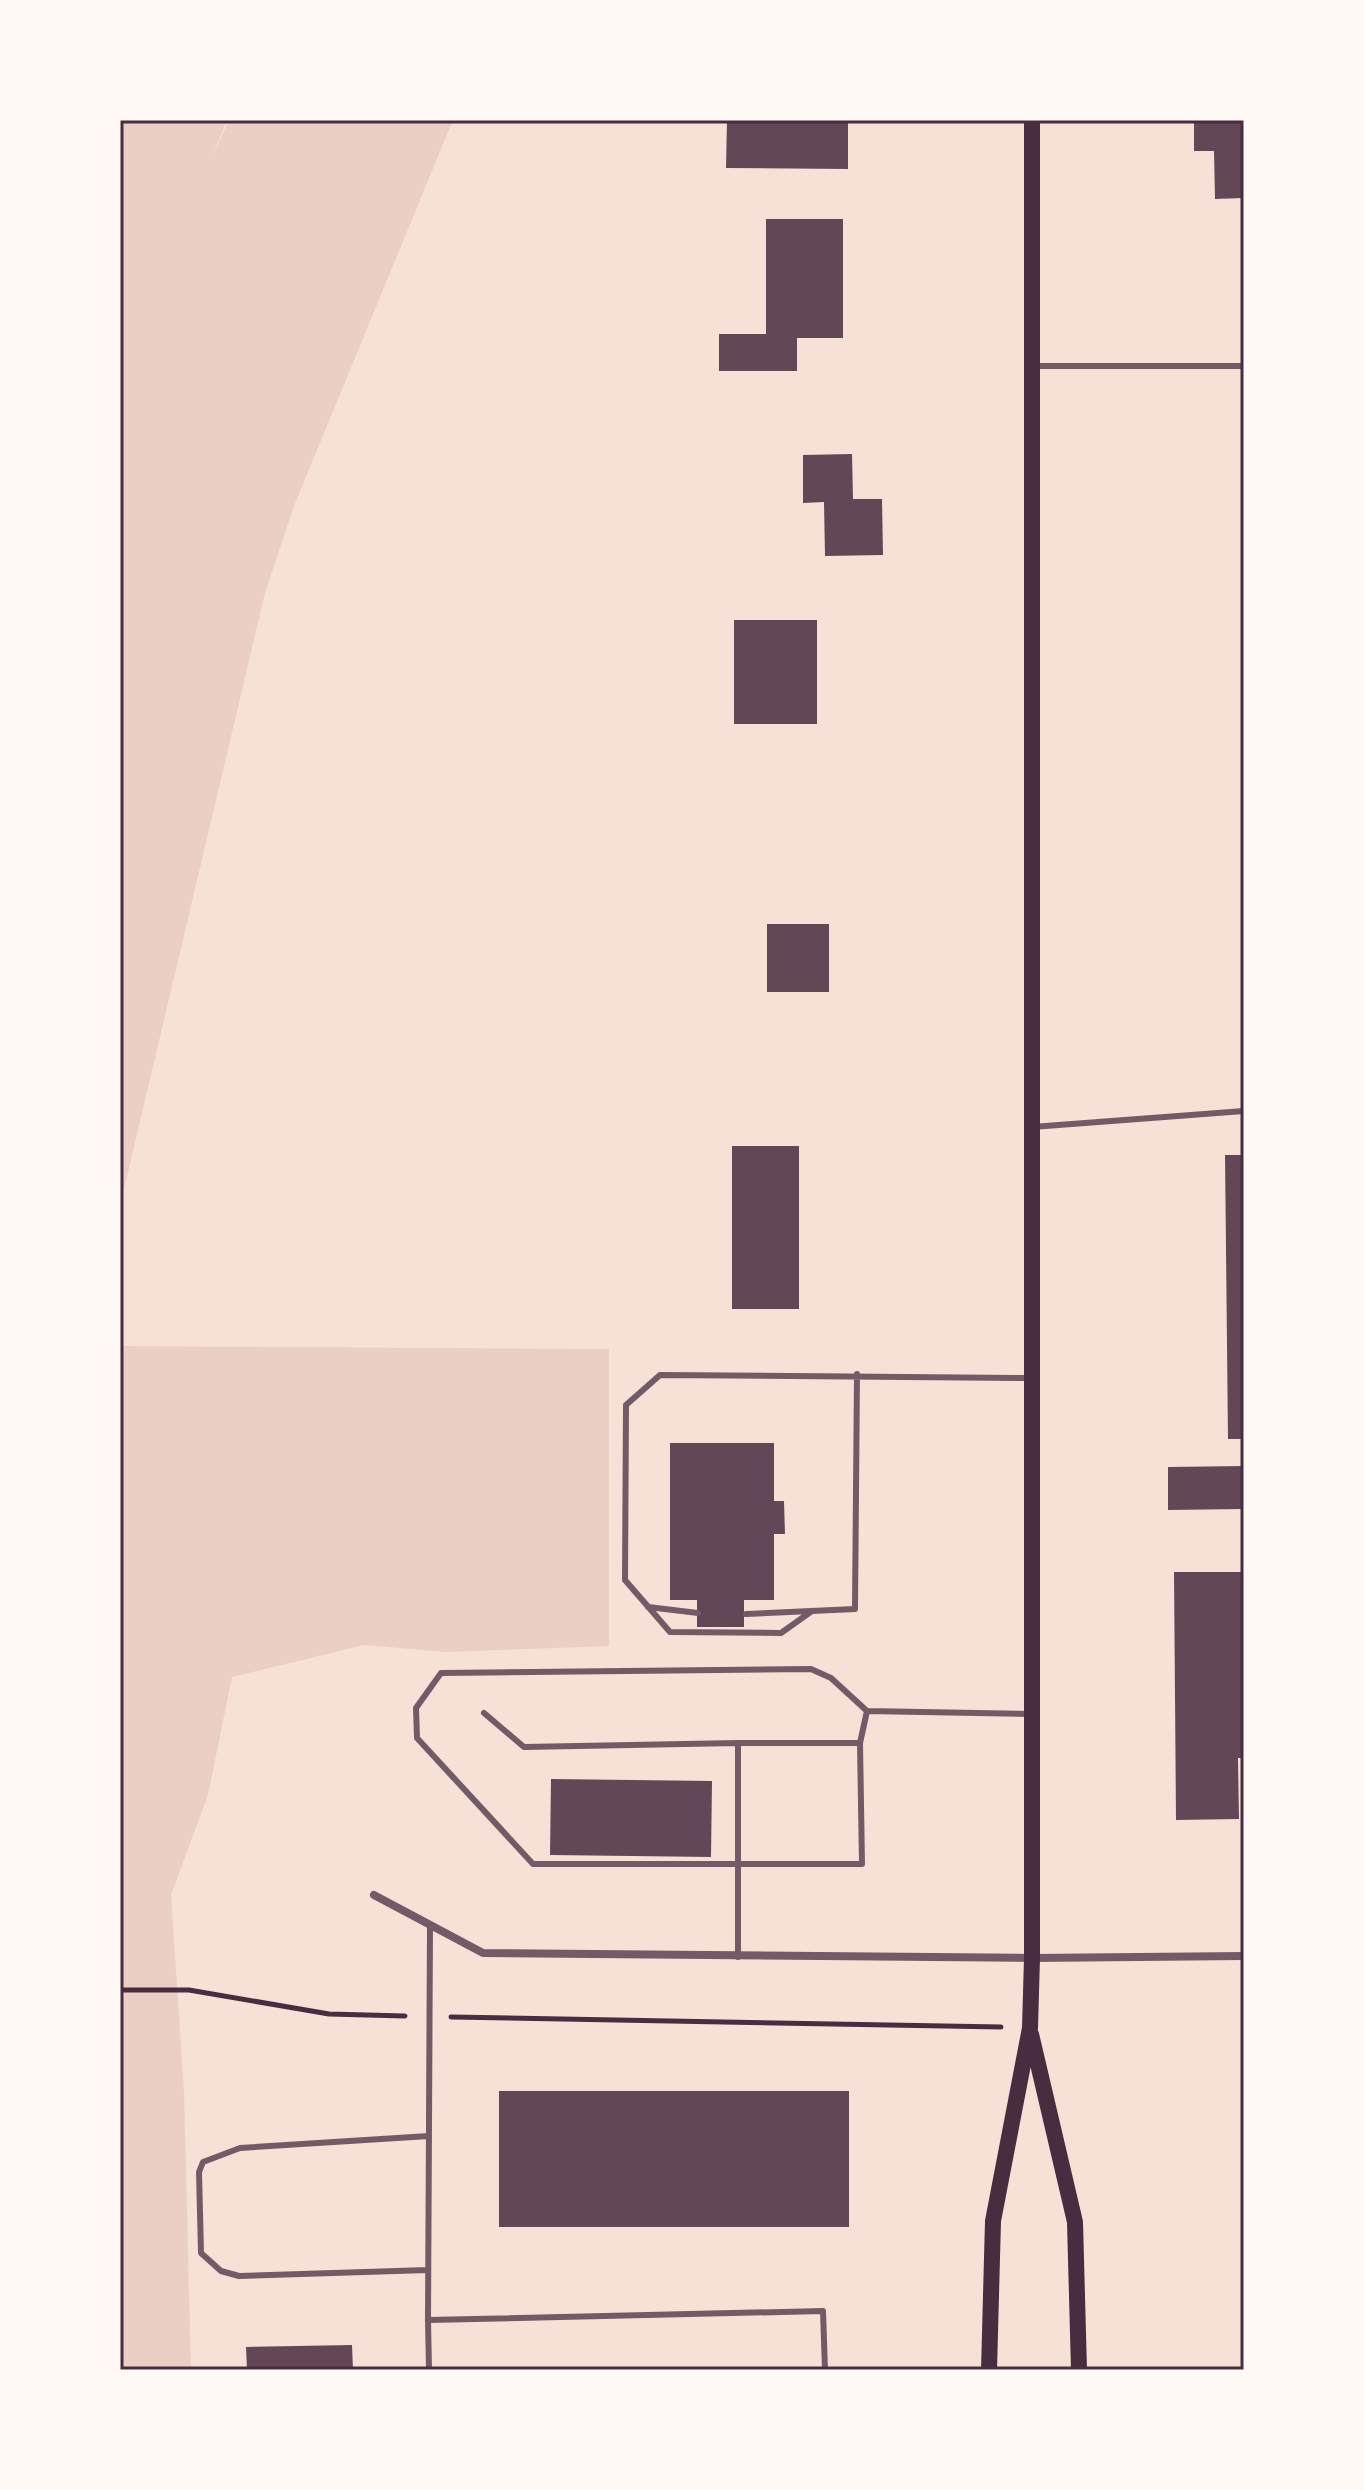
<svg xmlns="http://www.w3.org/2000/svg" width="1364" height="2490" font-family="Poppins,sans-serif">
<rect width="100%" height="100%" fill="#f7e1d7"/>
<path fill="#ebcfc5" d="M120 120H227L213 155 229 120H453L294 506 265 593 120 1206Z
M120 1346 609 1349V1646L446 1652 364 1645 232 1677 208 1795 171 1895 184 2091 191 2370H120Z"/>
<path fill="#644757" d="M727 120H848V169L726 168Z
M1194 120H1244V198L1215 199 1214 151H1194Z
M766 219H843V338H797V371H719V334H766Z
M852 454 853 499H882L883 555 825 556 824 502 803 503V455Z
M734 620H817V724H734Z
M767 924H829V992H767Z
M732 1146H799V1309H732Z
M1225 1155H1244V1439H1228Z
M670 1443H774V1501H784L785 1534H774V1600H744V1627H697V1600H670Z
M1244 1466V1509L1168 1510V1467Z
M1174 1572H1244V1758H1238L1239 1819 1176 1820Z
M551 1779 712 1781 711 1857 550 1855Z
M499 2091H849V2227H499Z
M352 2345 353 2370H247L246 2347Z"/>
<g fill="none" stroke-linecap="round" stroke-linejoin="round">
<path stroke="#4a2c40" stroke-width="5" d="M120 1990H189L329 2014 405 2016
M451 2017 1001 2027"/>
<path stroke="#755966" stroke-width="6" d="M1032 366H1244
M1032 1127 1244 1111
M648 1607 698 1613
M812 1611 781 1633 670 1632 625 1580 626 1405 660 1375 1031 1378
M746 1614 855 1609 857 1374
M867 1711 860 1743 862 1864H533L417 1738 416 1708 441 1673 811 1669 831 1678 867 1711 1031 1714
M484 1713 524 1747 738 1743
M738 1957V1743H860
M428 2270 239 2276 221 2271 201 2253 199 2172 203 2162 240 2148 429 2136
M428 2320 430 1925
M429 2370 428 2320 823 2311 825 2370"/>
<path stroke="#755966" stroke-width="8" d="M374 1895 483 1953 1032 1958 1244 1956"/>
<path stroke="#4a2c40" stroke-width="16" d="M1031 2034 1075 2222 1079 2370
M989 2370 993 2221 1030 2028 1032 1958V120"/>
</g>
<rect width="1364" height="2490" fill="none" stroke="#fffaf5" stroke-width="244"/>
<rect x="122" y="122" width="1120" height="2246" fill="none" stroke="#4a2c40" stroke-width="3"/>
</svg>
